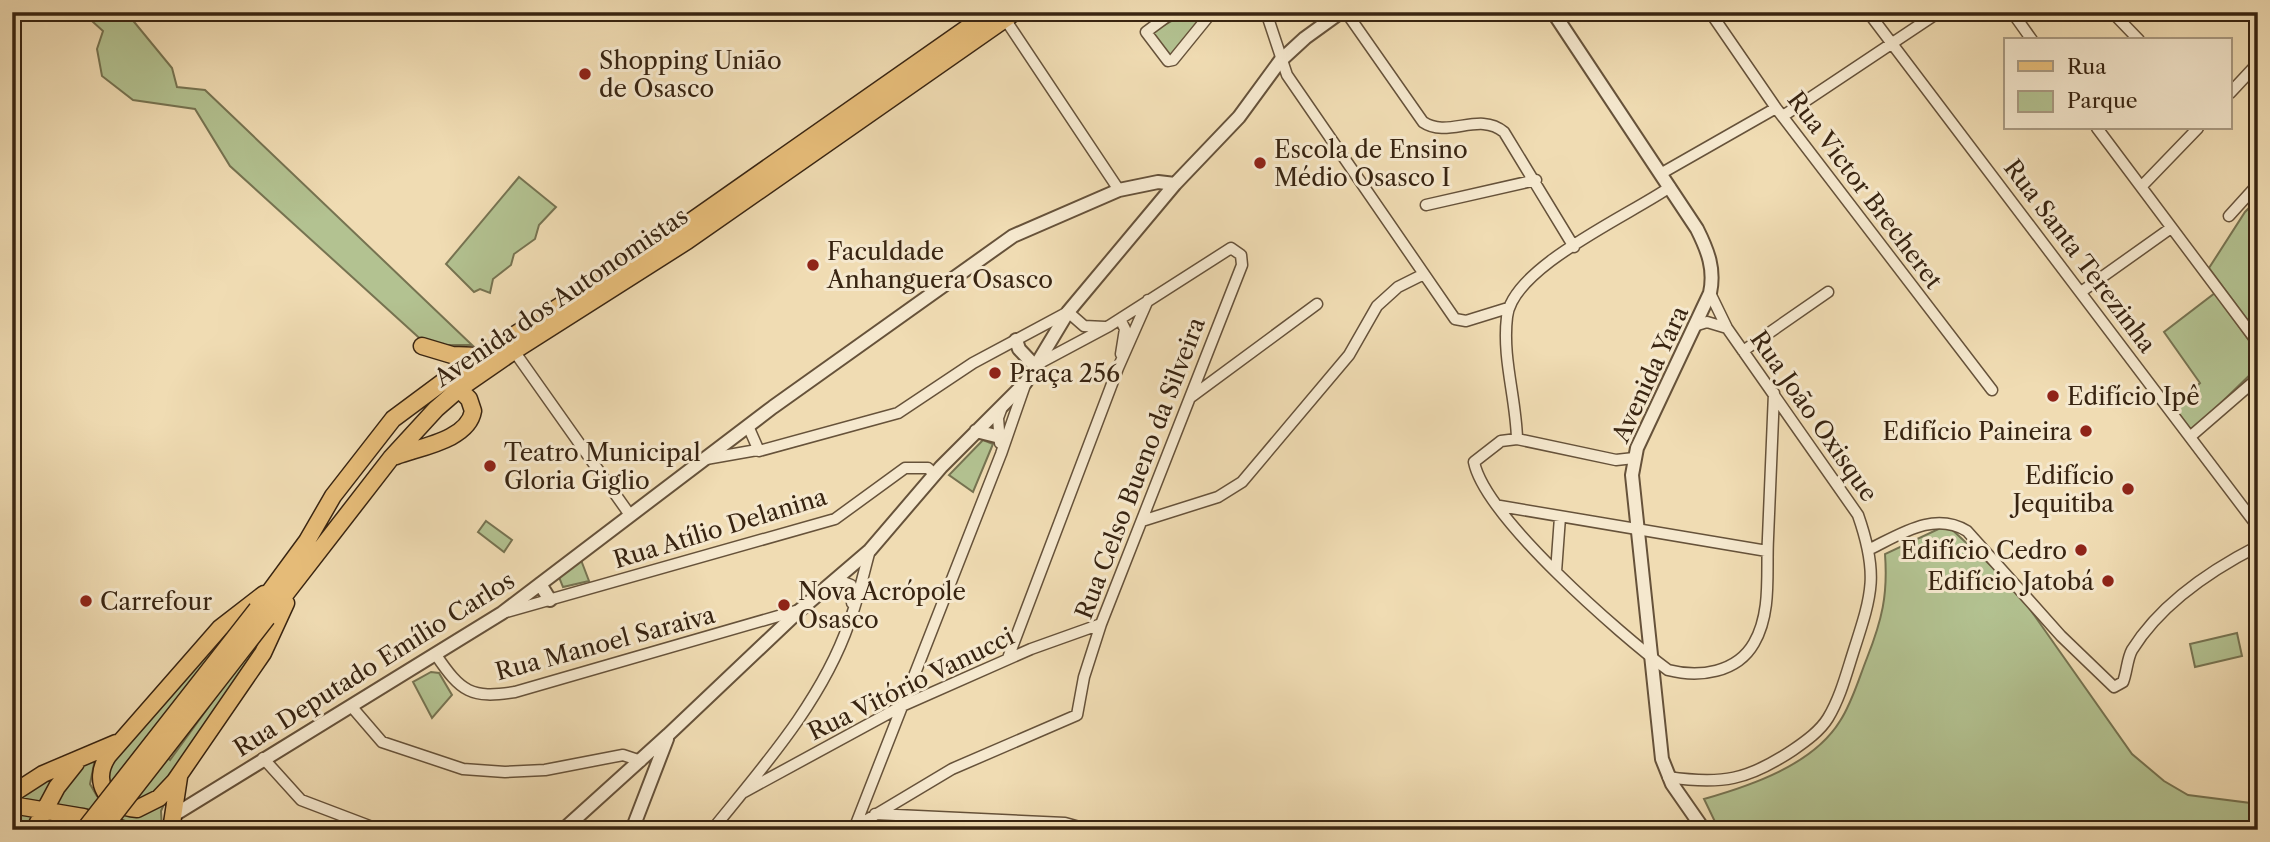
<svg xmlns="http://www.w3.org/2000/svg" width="2270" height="842" font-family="'Libre Caslon Text',serif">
<rect width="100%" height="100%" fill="#f0dcb3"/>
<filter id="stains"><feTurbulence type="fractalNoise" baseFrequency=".00286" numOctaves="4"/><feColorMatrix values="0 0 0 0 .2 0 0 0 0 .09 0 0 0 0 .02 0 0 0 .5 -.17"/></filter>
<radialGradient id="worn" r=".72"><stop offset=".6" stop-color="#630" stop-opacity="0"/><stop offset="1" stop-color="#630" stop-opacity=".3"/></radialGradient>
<path fill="#b3c291" stroke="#767351" stroke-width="2" d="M82 12H126L172 68 177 87 205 90 472 345H427L230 166 195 109 133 100 102 76 97 49 103 31Z
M1188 12H1209L1170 57 1152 32Z
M519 177 556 207 539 225 535 239 514 254 511 265 493 279 490 293 480 289 474 292 446 264Z
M2258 199V334L2209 268 2245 212Z
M2215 293 2258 353V367L2192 431 2174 407 2200 383 2164 332Z
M983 440 993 444 973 492 949 475Z
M486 521 512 540 504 552 478 532Z
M1947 525 2015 588 2132 754 2164 781 2188 795 2258 804V830H1719L1704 799C1750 786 1813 765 1840 721 1852 703 1859 678 1867 658 1882 620 1888 595 1885 554Z
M581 560 589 581 563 587 559 577Z
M227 632 150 741 170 760 258 639 261 641 165 786 135 805 120 802 102 771Z
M2237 633 2242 656 2195 667 2190 644Z
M431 672 439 673 452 695 432 718 413 682Z
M95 759 90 784 97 796 115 812 166 800 161 811 162 830H142L87 809 53 805 71 772Z
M60 770 42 803 12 800Z
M12 810 36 814 28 830H12Z"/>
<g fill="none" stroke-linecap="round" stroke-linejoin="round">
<defs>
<path id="minor" d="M1173 12 1146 32 1168 61 1173 60 1212 12
M1266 12 1287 75 1455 319 1466 321 1508 308
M1346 12 1423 122C1448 139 1479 111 1504 132L1574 247
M1710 12 1776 108 1992 390
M1868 12 2258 527
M2012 12 2032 40
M2112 12 2139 40
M1005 19 1119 190
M2248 74 2258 82
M2230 93 2258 63
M1783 116 1939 12
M2097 128 2258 343
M1662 173 1776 108
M2141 187 2198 128
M1426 205 1536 180
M2229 216 2258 184
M2081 292 2171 228
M1120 319 1125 329 1121 354
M1694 326 1707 322 1727 328
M514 351 630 515
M1743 351 1828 292
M1191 397 1317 304
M748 426 759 451 898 413 973 363 1068 312 1084 326 1105 327
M2191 436 2258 378
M1517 439 1501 441 1474 462C1485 517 1621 635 1668 670 1699 678 1737 673 1754 643 1772 612 1766 572 1768 538 1770 489 1772 441 1774 393
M1000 443 998 418 1002 407
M1634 458 1616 460 1517 439C1516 398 1502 358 1507 317 1512 267 1630 215 1670 187
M706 459 757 450
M1500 506 1767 551
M1142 521 1218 497 1242 482 1349 355 1377 306 1398 287 1424 274
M1870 549C1901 534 1934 511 1967 531L2061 636 2114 687 2123 682C2127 672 2127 659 2132 650 2160 605 2211 570 2258 546
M1556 572 1560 517
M838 580 851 585 852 603
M506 612 835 519 905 468H928L935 475
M436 655C461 692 471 699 515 692L799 610
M1008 658 1118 368 1148 300
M351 706 382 742 463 769 505 772 545 770 623 755 641 761
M263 758 301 800 380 830
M1668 777C1722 785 1748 780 1793 750 1806 741 1820 731 1828 718 1840 698 1846 675 1853 653 1872 594 1879 575 1858 515L1727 328 1710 293
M744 792 902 706 1031 649 1101 624
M875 814 1065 823 1090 830
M856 824 1001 454 1026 382
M712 830C763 767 822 701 849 623 858 600 863 575 870 550
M850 830 952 769 1077 715 1084 677 1101 624 1242 265 1241 255 1231 248 1109 326 1036 365"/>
<path id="tertiary" d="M1553 12 1697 229C1708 251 1715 269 1710 293L1637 448 1632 475 1662 759 1672 784 1704 830
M1016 340 1019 349 1035 366
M976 431 1000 437
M540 584 550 600
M174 815 502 613 773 407 1013 236 1119 190 1158 182 1175 184
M563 830 668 735 800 610 870 550 941 467 1026 382 1068 312 1175 184 1239 117 1280 61 1305 38 1341 12
M632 830 667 739"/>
<path id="primary" d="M422 346 452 355 479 356
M396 456C420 447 468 440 473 411L469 399 454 384
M264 594 220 628 108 756C91 782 107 807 137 809L159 798 175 781 263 653 286 603
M257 609 307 541 333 496 393 419 459 370 670 236 990 12
M267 618 391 458 436 409 459 389 514 351 687 241 1015 12
M12 794 43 774 116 743
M12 805 83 817 126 830
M34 830 57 787 76 763
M47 830 81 818
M171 830 179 777"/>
</defs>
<use href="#minor" stroke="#66523a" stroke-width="13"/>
<use href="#tertiary" stroke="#66523a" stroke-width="16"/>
<use href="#primary" stroke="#382411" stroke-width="19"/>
<use href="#minor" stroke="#f5e8ce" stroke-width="10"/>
<use href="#tertiary" stroke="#f5e8ce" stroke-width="12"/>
<use href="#primary" stroke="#e8be7a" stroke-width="16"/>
<defs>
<path id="primary-bridge" d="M84 830 257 609
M102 830 267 618"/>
</defs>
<use href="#primary-bridge" stroke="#382411" stroke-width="19" stroke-linecap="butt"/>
<use href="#primary-bridge" stroke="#e8be7a" stroke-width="16"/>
</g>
<g fill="#8f2418" stroke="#f5e8ce" stroke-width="2.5">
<circle cx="585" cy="74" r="7"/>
<circle cx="1260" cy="163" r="7"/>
<circle cx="813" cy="265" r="7"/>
<circle cx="995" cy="373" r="7"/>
<circle cx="2053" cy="396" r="7"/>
<circle cx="2086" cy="431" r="7"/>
<circle cx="490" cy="466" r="7"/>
<circle cx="2128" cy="489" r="7"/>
<circle cx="2081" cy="550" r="7"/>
<circle cx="2108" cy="581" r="7"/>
<circle cx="86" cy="601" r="7"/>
<circle cx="784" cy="605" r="7"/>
</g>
<g text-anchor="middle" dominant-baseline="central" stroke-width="6" stroke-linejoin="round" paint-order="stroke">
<g font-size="24" fill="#382411" stroke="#f5e8ce" text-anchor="start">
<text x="599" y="60">Shopping União<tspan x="599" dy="28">de Osasco</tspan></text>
<text x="1274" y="149">Escola de Ensino<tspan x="1274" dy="28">Médio Osasco I</tspan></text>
<text x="827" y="251">Faculdade<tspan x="827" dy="28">Anhanguera Osasco</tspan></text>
<text x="1009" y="373">Praça 256</text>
<text x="2067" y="396">Edifício Ipê</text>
<text x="2072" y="431" text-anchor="end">Edifício Paineira</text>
<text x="504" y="452">Teatro Municipal<tspan x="504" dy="28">Gloria Giglio</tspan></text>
<text x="2114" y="475" text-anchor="end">Edifício<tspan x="2114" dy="28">Jequitiba</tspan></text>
<text x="2067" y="550" text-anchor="end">Edifício Cedro</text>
<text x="2094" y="581" text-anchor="end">Edifício Jatobá</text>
<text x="798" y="591">Nova Acrópole<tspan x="798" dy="28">Osasco</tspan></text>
<text x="100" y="601">Carrefour</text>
</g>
<g font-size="24" fill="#382411" stroke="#f5e8ce">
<text transform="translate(1865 190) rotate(53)">Rua Victor Brecheret</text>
<text transform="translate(2080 256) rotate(53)">Rua Santa Terezinha</text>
<text transform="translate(561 297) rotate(-34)">Avenida dos Autonomistas</text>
<text transform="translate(1650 374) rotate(-65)">Avenida Yara</text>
<text transform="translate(1814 416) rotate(55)">Rua João Oxisque</text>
<text transform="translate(1140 468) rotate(-69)">Rua Celso Bueno da Silveira</text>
<text transform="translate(720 528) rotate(-17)">Rua Atílio Delanina</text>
<text transform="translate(605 643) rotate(-15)">Rua Manoel Saraiva</text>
<text transform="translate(374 664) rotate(-32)">Rua Deputado Emílio Carlos</text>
<text transform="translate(911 684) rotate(-26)">Rua Vitório Vanucci</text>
</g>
</g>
<rect width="2270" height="842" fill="none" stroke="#f0dcb3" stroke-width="42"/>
<rect x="14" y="14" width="2242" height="814" fill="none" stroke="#382411" stroke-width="3.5"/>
<rect x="21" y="21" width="2228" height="800" fill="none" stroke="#382411" stroke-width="2"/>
<rect x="2004" y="38" width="228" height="91" fill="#f5e8ce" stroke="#a99a82" stroke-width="2"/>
<rect x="2018" y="61" width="35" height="10" fill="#e8be7a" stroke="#a99a82" stroke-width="2"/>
<text x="2067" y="74" font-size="21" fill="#382411">Rua</text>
<rect x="2018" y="91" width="35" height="21" fill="#b3c291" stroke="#a99a82" stroke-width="2"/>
<text x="2067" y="108" font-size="21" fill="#382411">Parque</text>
<rect width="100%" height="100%" filter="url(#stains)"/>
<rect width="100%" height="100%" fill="url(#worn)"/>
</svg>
